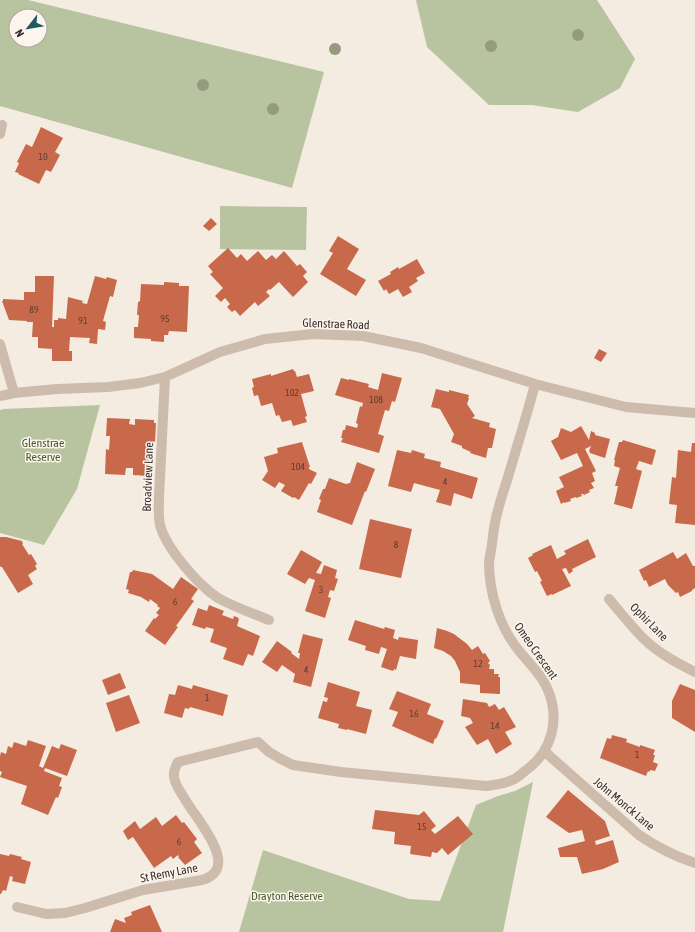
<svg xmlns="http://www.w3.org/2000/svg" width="695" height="932" font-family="'Asap Condensed',sans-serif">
<rect width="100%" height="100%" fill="#f4ebe1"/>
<path fill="#b8c4a0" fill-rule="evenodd" d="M0 0H28L324 72 292 188 0 106ZM16 16H40V40H16Z
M416 0H597L635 59 620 88 578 112 532 105H489L427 47Z
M220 206 307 207 306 250 220 249Z
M100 405 77 489 44 545 0 533V410L4 409Z
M533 782 503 932H239L263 850 334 874 409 899 440 901 476 805 498 796 515 791Z"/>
<path fill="#c8694b" d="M41 127 63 138 55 152 60 155 51 172 46 170 39 184 18 174 19 173 15 172 19 163 17 162 26 144 32 147Z
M211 218 217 224 209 231 203 226Z
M338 236 359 249 347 269 366 280 356 296 320 274 333 253 329 251Z
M228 248 237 258 241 254 247 261 258 251 266 260 272 255 276 259 284 251 297 266 300 264 307 272 303 276 308 282 293 297 279 282 270 290 269 289 266 292 270 296 258 306 255 302 240 316 235 310 232 312 227 307 230 304 225 298 221 302 215 296 223 288 210 274 213 272 208 266Z
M417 259 425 273 416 278 418 281 409 287 412 292 403 297 398 289 389 294 386 289 384 291 378 281 391 274 390 272 398 267 399 269Z
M35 276H54L52 327H54V320H58V318L66 319 68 297 83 301 82 303 87 304 95 276 106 279 107 277 117 280 113 297 110 296 103 321 106 322 105 330 98 329 97 344 89 343 90 338 70 337 69 351H72V361H52V349L38 348V337H32L33 322H27V321L9 320 2 301H3V299L24 300V292H35Z
M164 282 179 283V286H189L187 332 169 331 168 335H164V342L151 341V339L134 338V327H138L139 315H137L138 302 140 301 141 284 164 285Z
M599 349 607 353 601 362 594 358Z
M293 369 294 371H295L297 377 309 374 314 391 301 394 307 416 305 417 307 422 293 426 291 420 282 422 279 415 276 416 272 403 261 406 258 395 254 396 252 388 254 387 252 379 271 374V376Z
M382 373 402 378 395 402 392 401 389 411 385 410 378 434 384 436 379 453 341 442 343 438H341L343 430H345L346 425 357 428 358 424 356 423 360 406 362 407 363 403 335 395 341 378 349 380V379L369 384 368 387 378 390Z
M436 389 449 392V390L469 395 468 398H469L467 404 475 416 472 418 490 423 489 427 496 429 492 448H488L486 458 470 453 471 452 462 448V446L451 442 454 434 440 409 431 407Z
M107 418 130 419 129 424 135 425V419L154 420V423H156L155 442 154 441 153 453 149 452 148 476 133 475V468H126L125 475 105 474 106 449 109 450 110 436H106Z
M581 426 589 440 591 431 595 433V435L610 439 605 458 590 453V452L589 451 591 446 585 449 596 471 592 473 595 481 591 483 594 488 589 490 590 492 584 495 583 494H581L582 496 576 498V497L570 499 571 501 564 503V502L561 504 556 491 564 487 559 477 583 466 577 453 561 460 551 441 558 437 561 428 571 432Z
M623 440 656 450 652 465 639 461 636 469 642 471 632 509 614 504 618 486H615L620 468 614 466 615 460H614L619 442H622Z
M302 442 310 467H309V469L317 473 311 484 309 483 299 500 294 497 293 498 281 491 285 485 279 482 275 488 262 480 268 471 264 457 278 453 277 448Z
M692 443H695V525L675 523 677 505 669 504 672 477 676 478 678 450 691 452Z
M397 450 411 453 412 450 425 454 424 458 441 462 440 467 478 478 472 499 454 493 451 506 436 502 440 490 414 483 411 492 388 486Z
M357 462 375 469 366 492 365 491 352 525 317 512 321 500 319 499 323 489H325L329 478 346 484 350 483Z
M370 519 412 529 401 578 359 569Z
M0 537H6L22 541 23 544H22L29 555 31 554 37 564 35 566 37 569 28 575 33 584 18 593 2 567H1L0 566Z
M588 539 596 557 572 569 573 571 569 574 566 568 562 569 571 586 552 595V594L547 596 540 582 542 581 537 571 535 572 528 558 533 555 532 554 551 545 557 559 566 554 564 551Z
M301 550 322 562 316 573 321 574 324 565 337 570 335 578 338 579 334 591 330 590 328 597 331 598 325 618 305 611 315 580 309 578 305 584 287 574Z
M673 552 677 559 686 553 693 566H695V588L692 590V591L680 597 678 592 676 593 668 585 665 579 649 587 646 580 644 581 639 570Z
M133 570 152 574 173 589 181 577 198 589 191 599 194 601 176 626 178 627 165 645 145 631 154 618 155 619 159 615 156 613 160 608 157 606 158 605 150 599 149 602 141 597 128 593 129 590 126 589 130 572H132Z
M209 605 224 611 222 615 233 619 234 616 239 618 238 619H239L237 626 260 636 253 656 248 654 243 666 223 659 227 648 210 642 214 629 206 627 205 629 192 625 198 608 207 611Z
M355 620 384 629 385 627 395 630 393 638 398 640 399 637 418 640 416 659 400 656 396 670 394 669 393 671 381 667 387 649 381 647 379 654 365 650 366 646 348 640Z
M437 628 447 631 454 634 467 644 472 650 478 646 483 654 485 653 490 661 488 663 490 665 489 669H494V674H499L498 677H500V694L480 693V685L460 683V672L455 661 451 656 443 651 434 648Z
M303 634 323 639 311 687 293 682 295 674 282 665 277 672 262 662 277 641 292 652 291 653 299 659 300 653H298Z
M120 673 126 688 108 695 102 680Z
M328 682 360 692 356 706 372 710 366 734 347 729V730L338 728 339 724 318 718 323 701 327 702 328 698 324 697Z
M680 684 695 690V732L672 718V701Z
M178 685 192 689 193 685 228 695 223 716 190 707 189 709 185 708 182 718 164 713 169 694 175 695Z
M397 691 431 704 427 714 444 721 436 739 435 738 433 744 392 726 398 712 389 709Z
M129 695 140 723 116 732 106 703Z
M463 699 487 703 489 707 495 704 499 710 504 707 516 727 505 732 512 744 496 754 488 739 477 745 465 727 473 723 470 718 461 716Z
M612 735 627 739 626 742 640 747V745L655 750 653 755H655L653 762 658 764 655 771 650 770V772L648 771 646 776 600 758 607 738 611 739Z
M28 740 46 746 39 766 43 768 52 746 59 749 61 744 77 750 67 776 45 768 44 771 62 778 59 786 62 787 58 798 56 797 48 815 21 804 27 786 0 777 2 772 0 771V756L1 752 6 754 8 746 12 748 14 742 26 746Z
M568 790 605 821 610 836 595 841 596 845 613 840 619 862 603 869 582 874 577 857H560L558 848 585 841 582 830 569 833 546 817Z
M375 810 419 815 424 811 436 826 431 830 435 834 458 816 473 834 448 855 442 848 437 853 432 852 431 857 410 854 411 846 394 844 395 832 372 829Z
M176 815 182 823 184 822 197 839 194 842 202 853 185 865 178 857H179L178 855 173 859 171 856 154 868 133 837 128 840 123 831 135 821 140 829 156 817 162 826Z
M0 854 9 856 10 854 22 857 21 859 31 862 25 884 12 881 13 877 10 876 6 891 3 890 1 894H0Z
M150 905 162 932H110L115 919 126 923 124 918 132 915 131 912Z"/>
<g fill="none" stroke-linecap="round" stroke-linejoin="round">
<path stroke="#cdbbac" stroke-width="10" d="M0 134 2 125
M0 344 14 393
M165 377 159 497C159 506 158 516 160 525 166 548 198 585 218 598 234 607 252 613 269 620
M0 396 14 393 57 389 108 387 140 383 165 377 220 352 265 339 313 334 363 336 421 348 535 384 626 407 695 413
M609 599C620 612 631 626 643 638 658 653 677 663 695 672
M544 751 639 835C658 848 674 856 695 863
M17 907 46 914 65 913 85 908 143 890 202 880C236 870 208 834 197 817 190 808 184 798 178 788 173 778 172 773 178 762L258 742 269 752 279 758 293 765 341 772 486 786C495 785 504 784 512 780 517 778 521 774 525 771 552 752 561 719 547 688 541 674 530 664 520 652 500 628 489 594 489 562 490 556 491 550 492 544 493 536 494 526 496 518 499 504 504 490 508 477 517 446 527 415 535 384"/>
</g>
<g fill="#969b7f">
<circle cx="578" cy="35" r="6"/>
<circle cx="491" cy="46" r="6"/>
<circle cx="335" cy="49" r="6"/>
<circle cx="203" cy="85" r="6"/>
<circle cx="273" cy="109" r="6"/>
</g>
<g text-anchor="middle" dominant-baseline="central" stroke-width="3" stroke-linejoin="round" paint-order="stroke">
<g font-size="10" fill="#5e3e33">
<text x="43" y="156">10</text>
<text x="34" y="309">89</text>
<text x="165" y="318">95</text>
<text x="83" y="320">91</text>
<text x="292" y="392">102</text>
<text x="376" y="399">108</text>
<text x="298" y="466">104</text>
<text x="445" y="481">4</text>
<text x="396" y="544">8</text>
<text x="321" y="589">3</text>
<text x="175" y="601">6</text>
<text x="478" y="663">12</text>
<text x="306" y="669">4</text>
<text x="207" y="697">1</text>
<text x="414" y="713">16</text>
<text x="495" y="725">14</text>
<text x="637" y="754">1</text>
<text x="422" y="826">15</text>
<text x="179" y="841">6</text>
</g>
<g font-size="12" fill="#3b302b" stroke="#fbf5ee">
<text transform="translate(336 324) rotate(2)">Glenstrae Road</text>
<text transform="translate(148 477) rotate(-88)">Broadview Lane</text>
<text transform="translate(649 622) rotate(45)">Ophir Lane</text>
<text transform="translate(536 651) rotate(55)">Omeo Crescent</text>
<text transform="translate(624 804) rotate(40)">John Monck Lane</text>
<text transform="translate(169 873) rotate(-11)">St Remy Lane</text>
</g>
<g font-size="12" fill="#4a5a2e" stroke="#fbf5ee">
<text x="43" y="443">Glenstrae<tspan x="43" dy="14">Reserve</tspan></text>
<text x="287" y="896">Drayton Reserve</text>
</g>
</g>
<g transform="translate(28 28) rotate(239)"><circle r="19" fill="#fbf5ee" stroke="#aea6a0"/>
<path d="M0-3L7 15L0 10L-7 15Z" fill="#1f5a5e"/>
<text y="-6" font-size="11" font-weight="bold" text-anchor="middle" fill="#3b302b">N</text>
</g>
</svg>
